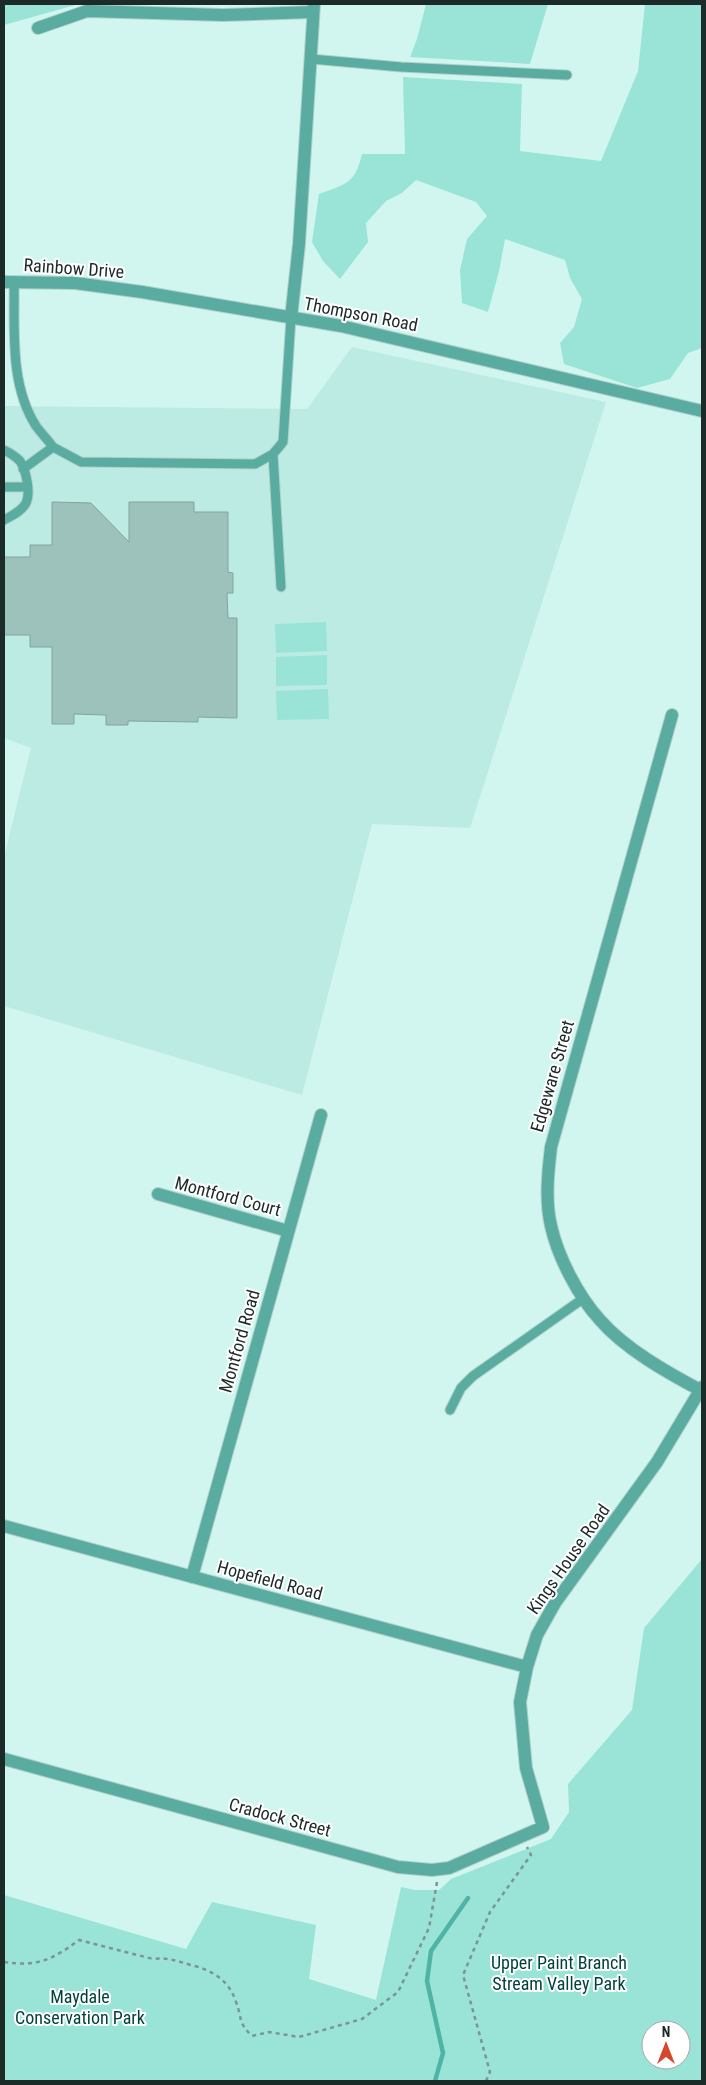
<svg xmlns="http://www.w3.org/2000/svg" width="706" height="2085" font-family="'Roboto Condensed',sans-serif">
<rect width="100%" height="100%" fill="#d0f6ef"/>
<path fill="#bcebe3" d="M352 347 606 402 470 828 372 824 302 1095 4 1006V857L31 748 4 738V406L307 409Z"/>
<path fill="#9ae4d7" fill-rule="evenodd" d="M4 4H79L4 25Z
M426 4H548L530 64 410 57 417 39Z
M645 4H702V348L688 353 670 379 637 388 564 364 560 343 574 327 582 299 570 278 565 260 505 239 499 271 488 312 462 303 460 270 467 239 487 216 476 202 416 180 402 193 386 201 366 223 368 242 340 279 323 261 312 242 319 194C346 184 355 184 362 154H405L403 77 522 84 520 151 601 161 638 71Z
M326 622 327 651 276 653 275 624Z
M327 655V685L276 686V657Z
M328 689 329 719 277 720 276 691Z
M702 1559V2081H4V1895L186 1949 212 1902 316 1925 309 1979 376 2000 401 1887 415 1890H439L451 1879 551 1839 569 1812 568 1784 632 1710 644 1628ZM651 2030H681V2060H651Z"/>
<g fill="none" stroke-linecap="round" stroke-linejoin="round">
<path stroke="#4fb3a5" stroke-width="4.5" d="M435 2081 443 2053 427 1981 431 1951 468 1898"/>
</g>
<path fill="#9dc2bb" stroke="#80a49e" d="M52 502 91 503 129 542V502H194V512H228V572L233 573V593H227L228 618H237V718L198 717V722L128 721V725H106V715L74 714V724H52V647H30V635H4V557H30V545H52Z"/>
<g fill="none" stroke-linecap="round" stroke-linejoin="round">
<defs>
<path id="lane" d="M311 59 401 67 567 75
M14 281C15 328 9 384 36 426 41 433 48 440 53 447
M4 450C10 453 15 456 20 461 26 470 31 493 26 503 22 511 11 516 4 520
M273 454 281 587
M23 469 53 447 81 462 255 464 273 454 283 442 291 318
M4 487H27
M450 1410 461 1388 473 1376 584 1298"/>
<path id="street" d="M38 28 87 11 223 15 313 12
M4 282 75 283 142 292 341 326 702 411
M291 318 299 244 314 4
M672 715 551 1147C548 1172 545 1201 551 1226 558 1257 578 1296 600 1320 625 1349 668 1373 702 1391
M158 1194 288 1231
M4 1526 527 1667
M192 1577 321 1115
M4 1759 398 1867 432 1870 449 1868 543 1827 526 1768 520 1702 527 1667 537 1635 555 1603 657 1462 702 1387"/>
</defs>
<use href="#lane" stroke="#b0d1cb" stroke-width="11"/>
<use href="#street" stroke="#b0d1cb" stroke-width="14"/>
<path stroke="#7b9591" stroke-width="2.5" stroke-dasharray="4 4" stroke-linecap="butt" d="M4 1962C37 1967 52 1960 79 1940L153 1959C167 1957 177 1961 191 1965 212 1970 229 1980 236 2002 243 2020 237 2021 252 2036L269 2032 299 2037 362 2019 398 1992 429 1928 437 1882
M486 2081 490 2072 463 1975 490 1912 531 1855 527 1847"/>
<use href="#lane" stroke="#5baca0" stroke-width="9"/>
<use href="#street" stroke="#5baca0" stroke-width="12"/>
</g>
<g text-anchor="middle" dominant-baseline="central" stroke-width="4" stroke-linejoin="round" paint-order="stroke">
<g font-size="18" fill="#1c2a28" stroke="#fff">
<text transform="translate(74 268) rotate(4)">Rainbow Drive</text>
<text transform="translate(361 314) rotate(11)">Thompson Road</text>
<text transform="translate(552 1076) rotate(-74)">Edgeware Street</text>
<text transform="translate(228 1196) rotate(15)">Montford Court</text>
<text transform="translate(239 1341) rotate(-74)">Montford Road</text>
<text transform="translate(568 1559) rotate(-55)">Kings House Road</text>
<text transform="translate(270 1580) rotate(15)">Hopefield Road</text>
<text transform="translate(280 1817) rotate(15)">Cradock Street</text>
</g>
<g font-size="18" fill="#01433c" stroke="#fff">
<text x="559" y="1962">Upper Paint Branch<tspan x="559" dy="21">Stream Valley Park</tspan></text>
<text x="80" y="1996">Maydale<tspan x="80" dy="21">Conservation Park</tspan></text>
</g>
</g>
<rect width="706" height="2085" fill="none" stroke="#1c2a28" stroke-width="10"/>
<g transform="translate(666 2045)"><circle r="24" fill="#ffffff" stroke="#a4aaa9"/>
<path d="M0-4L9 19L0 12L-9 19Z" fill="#d3482c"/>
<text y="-8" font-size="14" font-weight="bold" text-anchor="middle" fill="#1c2a28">N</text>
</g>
</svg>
